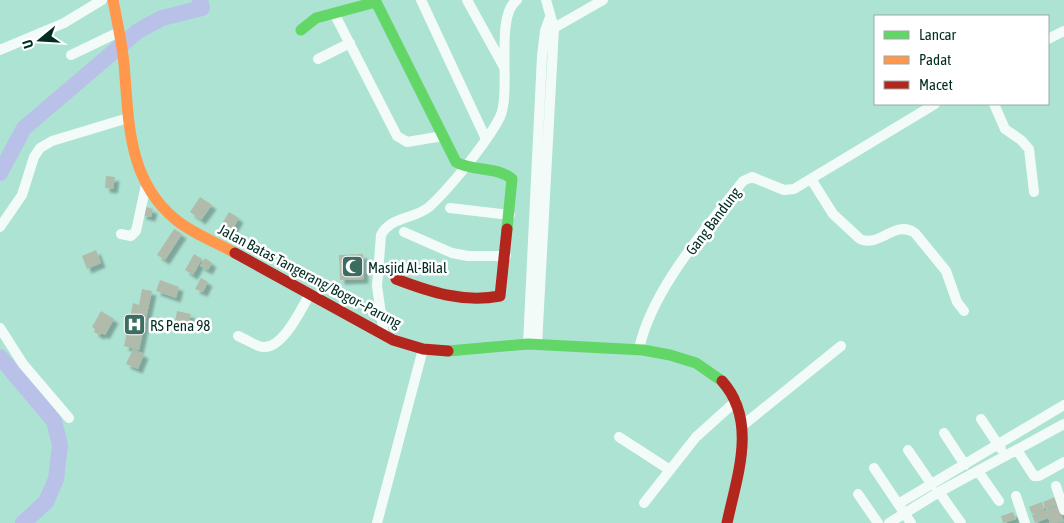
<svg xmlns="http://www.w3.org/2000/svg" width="1064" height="523" font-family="'Asap Condensed',sans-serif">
<defs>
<filter id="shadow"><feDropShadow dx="4.5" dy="4.5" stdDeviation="1" flood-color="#0004"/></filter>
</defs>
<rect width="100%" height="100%" fill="#ade3d3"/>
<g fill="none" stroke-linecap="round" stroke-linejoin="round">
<path stroke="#b9c1e8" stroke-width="16" d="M0 173 24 128 138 31 162 18 202 8 200 0
M0 357 54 421 60 445 56 479 46 502 23 523"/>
</g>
<path fill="#b0bbab" filter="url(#shadow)" d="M106 176 115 177 113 189 105 188Z
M200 197 212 205 201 220 190 212Z
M143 206 153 209 151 217 142 215Z
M229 212 239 218 230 234 220 227Z
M174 229 182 234 165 260 157 255Z
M96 250 101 263 87 269 82 256Z
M194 254 202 259 193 275 185 270Z
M363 254 364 279 340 280 339 255Z
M205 258 212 263 208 270 200 266Z
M201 278 208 282 203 292 195 289Z
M160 280 179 287 176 298 156 291Z
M142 289 152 291 139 350 124 346 133 303 139 305Z
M101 311 114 319 105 335 102 333 100 335 94 332 95 329 92 327Z
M177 311 191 314 188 324 175 321Z
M133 349 144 354 138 369 126 364Z
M1055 497 1058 505 1045 509 1043 502Z
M1042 502 1044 510 1032 514 1029 507Z
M1058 506 1064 522 1050 523 1046 510Z
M1045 510 1048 518 1035 523 1032 515Z
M1013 512 1016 519 1003 523 1001 516Z"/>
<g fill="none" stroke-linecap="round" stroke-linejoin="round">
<path stroke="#f3fbf8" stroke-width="10" d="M421 0 486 139
M467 0 504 67
M334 13 397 136 407 142 443 136
M554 28 603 0
M1048 39 1064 31
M0 50 64 23 102 0
M71 55 119 32
M318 59 350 43
M994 104 1005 129 1021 140 1029 149 1034 192
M811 179 833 214 860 239C880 248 895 219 915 233L946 271 957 302 964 311
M450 208 510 215
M0 227 22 195 34 157 40 148 52 141 128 118
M404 232 452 253 468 256H506
M121 234 131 236 136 231 146 185
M0 328 23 364 69 418
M384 335 377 286 381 235C391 216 415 219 429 207 449 189 488 141 500 117 512 92 494 15 517 0
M238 336C246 339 255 346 263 347 283 349 301 309 310 294
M528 344 542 56 545 31 550 17
M537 345 554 28 546 0
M639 349C652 289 706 229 743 181L752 177 784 190 794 189 935 104
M981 419 1001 449
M742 426 841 346
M944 433 965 465
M619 437 670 470
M908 450 932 485
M1017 450 1034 476H1039L1064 462
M874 468 911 523
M978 471 999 501
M1056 486 1064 510
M939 492 961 523
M858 494 878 523
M1016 496 1025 523
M644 503 696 437 736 401
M898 504 1064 405
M377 523 423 349
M889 523 939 492 1064 424"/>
<path stroke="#63d668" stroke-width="11" d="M301 30 316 18 376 2 456 162C473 172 497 166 512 179L507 229
M448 351 528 344 643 350 670 355 696 363 722 381"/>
<path stroke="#ff974d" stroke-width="11" d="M113 0C117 21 122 43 124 64 129 121 127 179 175 219 191 233 216 242 235 253"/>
<path stroke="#b3261e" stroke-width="11" d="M235 253 393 340 423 349 448 351
M396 279C430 292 463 303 500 296L507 229
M722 381C758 421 737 476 727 523"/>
</g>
<defs>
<symbol id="mosque-square" viewBox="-11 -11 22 22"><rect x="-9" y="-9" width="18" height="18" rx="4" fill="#3d6d61" stroke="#fff"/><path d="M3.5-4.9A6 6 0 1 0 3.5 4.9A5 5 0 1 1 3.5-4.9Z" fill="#fff"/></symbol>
<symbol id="hospital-square" viewBox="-11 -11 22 22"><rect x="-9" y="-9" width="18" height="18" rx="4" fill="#3d6d61" stroke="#fff"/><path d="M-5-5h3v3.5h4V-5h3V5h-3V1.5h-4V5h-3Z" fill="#fff"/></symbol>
</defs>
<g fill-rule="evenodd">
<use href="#mosque-square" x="340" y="254" width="25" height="25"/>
<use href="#hospital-square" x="122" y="312" width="25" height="25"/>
</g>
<g text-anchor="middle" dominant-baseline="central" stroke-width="5" stroke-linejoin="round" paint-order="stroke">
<g font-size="15" fill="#012d23" stroke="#fff">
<text transform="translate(713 221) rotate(-53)">Gang Bandung</text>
<text transform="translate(310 276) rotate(28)">Jalan Batas Tangerang/Bogor–Parung</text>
</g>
<g font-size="15" fill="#012d23" stroke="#fff" text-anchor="start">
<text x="368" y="267">Masjid Al-Bilal</text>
<text x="150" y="325">RS Pena 98</text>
</g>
</g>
<rect x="874" y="15" width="175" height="90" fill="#ffffff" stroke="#99aba7"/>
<rect x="884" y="31" width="25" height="8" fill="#63d668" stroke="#99aba7"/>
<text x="919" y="40" font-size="15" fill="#012d23">Lancar</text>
<rect x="884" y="56" width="25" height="8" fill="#ff974d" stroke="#99aba7"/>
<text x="919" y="65" font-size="15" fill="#012d23">Padat</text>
<rect x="884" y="81" width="25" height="8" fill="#b3261e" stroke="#99aba7"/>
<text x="919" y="90" font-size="15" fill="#012d23">Macet</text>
<g transform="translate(40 40) rotate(252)" stroke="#ffffff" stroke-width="4" paint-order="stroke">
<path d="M0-4L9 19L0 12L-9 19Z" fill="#012d23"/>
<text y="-8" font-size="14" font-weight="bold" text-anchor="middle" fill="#012d23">U</text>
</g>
</svg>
